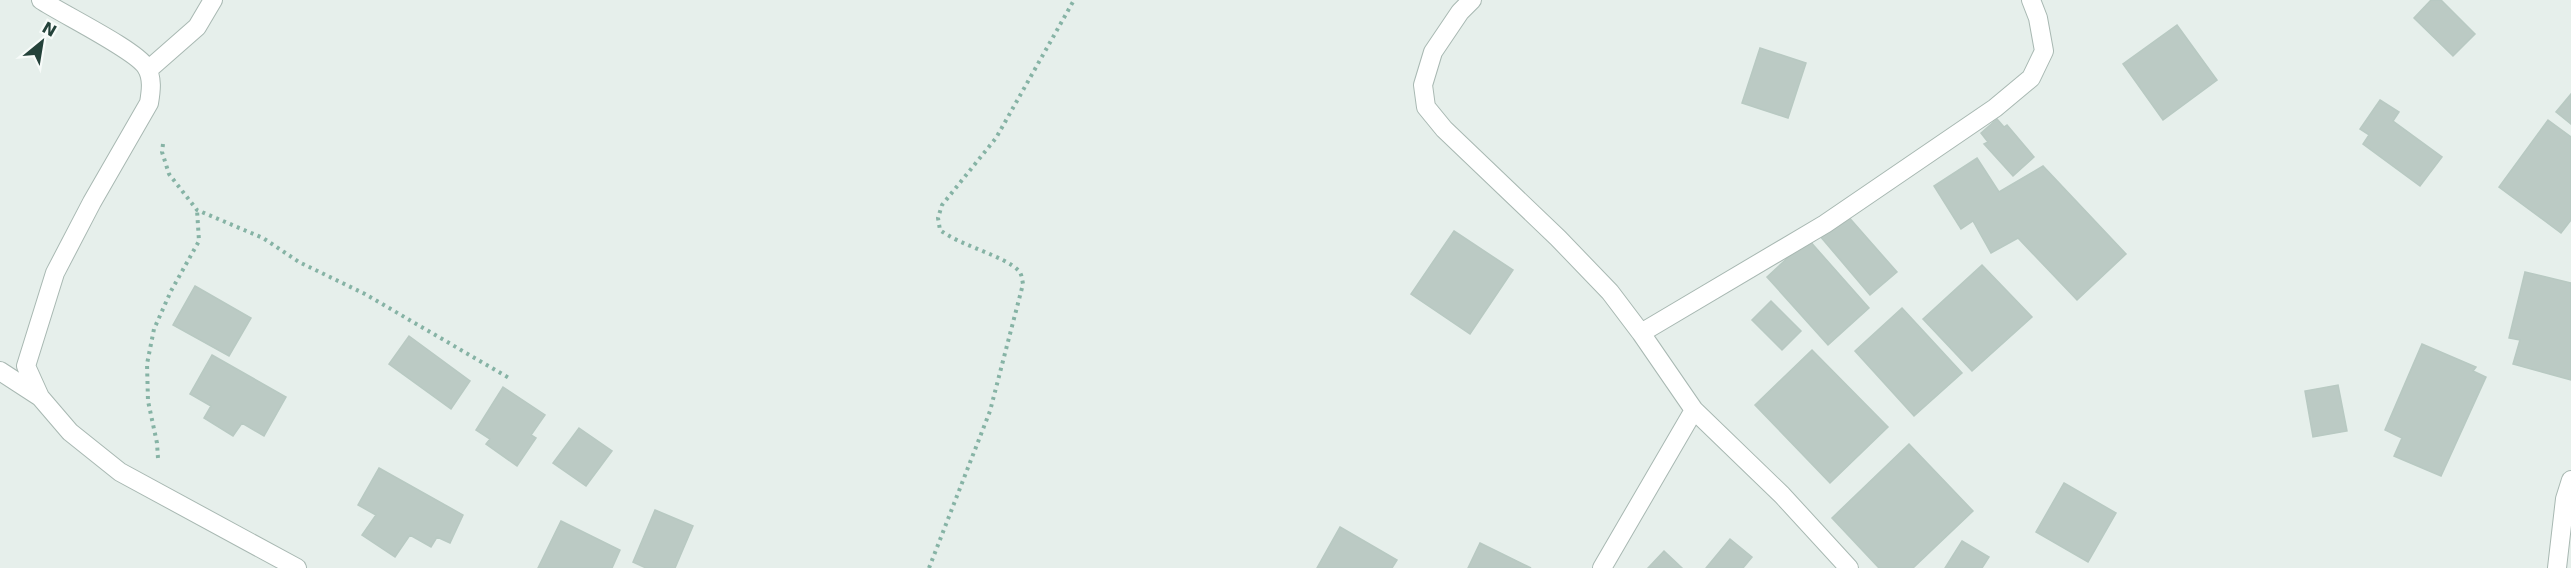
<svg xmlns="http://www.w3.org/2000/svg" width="2571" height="568" font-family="'DejaVu Sans',sans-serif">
<rect width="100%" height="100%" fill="#e6efeb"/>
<path fill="#bbcac4" stroke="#b8c9c2" stroke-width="1.5" d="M2431 0H2441L2475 34 2453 56 2414 18Z
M2177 25 2217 80 2163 120 2123 64Z
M1760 48 1806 63 1788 118 1742 103Z
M2571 94V124L2556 112Z
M2380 100 2399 112 2393 121 2442 157 2420 186 2363 144 2369 135 2360 129Z
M1997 119 2004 127 2007 125 2034 157 2013 176 1984 144 1988 142 1981 133Z
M2548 120 2571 137V220L2561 233 2499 187Z
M1977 158 1999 192 2043 166 2126 254 2077 300 2018 238 1991 253 1973 221 1961 229 1934 186Z
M1846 214 1897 272 1870 295 1820 236Z
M1454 231 1513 270 1470 334 1411 294Z
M1808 239 1869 308 1828 345 1767 277Z
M1982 265 2032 317 1972 371 1923 319Z
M2525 272 2571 283V380L2513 364 2520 340 2509 338Z
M195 286 251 318 229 356 173 325Z
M1771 301 1801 331 1782 350 1752 320Z
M1902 308 1962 373 1914 416 1855 351Z
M409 336 470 381 451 409 389 364Z
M2422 344 2476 367 2473 371 2486 377 2441 476 2394 456 2402 438 2385 430Z
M1812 350 1888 427 1830 483 1755 405Z
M212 355 286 397 264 436 242 423 233 436 204 418 211 406 190 394Z
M2338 385 2347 431 2313 437 2305 391Z
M503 387 545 415 531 435 536 438 517 466 486 444 490 439 476 430Z
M579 428 612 451 586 486 553 463Z
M1909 444 1973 511 1913 568H1879L1832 518Z
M379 468 463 515 450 543 437 537 431 547 410 535 395 557 362 535 376 515 358 505Z
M2064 483 2116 513 2088 562 2036 532Z
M655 510 693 526 675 568H646L633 562Z
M561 521 620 550 612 568H538Z
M1340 527 1397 560 1392 568H1317Z
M1730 539 1752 557 1743 568H1706Z
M1962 541 1989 557 1982 568H1945Z
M1480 543 1531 568H1468Z
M1664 551 1682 568H1648Z"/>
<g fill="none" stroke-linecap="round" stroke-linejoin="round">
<defs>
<path id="minor" d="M1472 0 1460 12 1433 52 1423 85 1426 107 1444 129 1558 238 1610 292 1641 333 1694 410 1782 495 1849 568
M148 70 197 27 213 0
M1641 333 1825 224 1995 108 2031 78 2044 51 2038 18 2031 0
M0 371 40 397 70 432 120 472 297 568
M40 397 26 366 55 273 92 202 149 103C151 91 153 78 146 67 136 50 62 14 41 0
M1602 568 1694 410
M2557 568 2565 499 2571 480"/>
</defs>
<use href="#minor" stroke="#a8b8b2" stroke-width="20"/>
<path stroke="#86b3a5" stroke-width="4" stroke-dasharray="3 4.5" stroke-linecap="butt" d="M163 144 162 152 169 174 197 210 263 238 299 262 365 294 509 378
M158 458 157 443 148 401 147 364 154 329 171 291 199 241 197 210
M929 568 990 411 1023 284C1022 279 1022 275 1019 271 1005 256 961 246 940 230L938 218 942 205 996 138 1074 0"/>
<use href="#minor" stroke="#fff" stroke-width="18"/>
</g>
<g transform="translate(42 42) rotate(30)" stroke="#f7fbf9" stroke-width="4.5" paint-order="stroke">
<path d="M0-4.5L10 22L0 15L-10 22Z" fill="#24423a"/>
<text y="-9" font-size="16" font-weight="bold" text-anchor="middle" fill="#24423a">N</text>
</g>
</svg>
